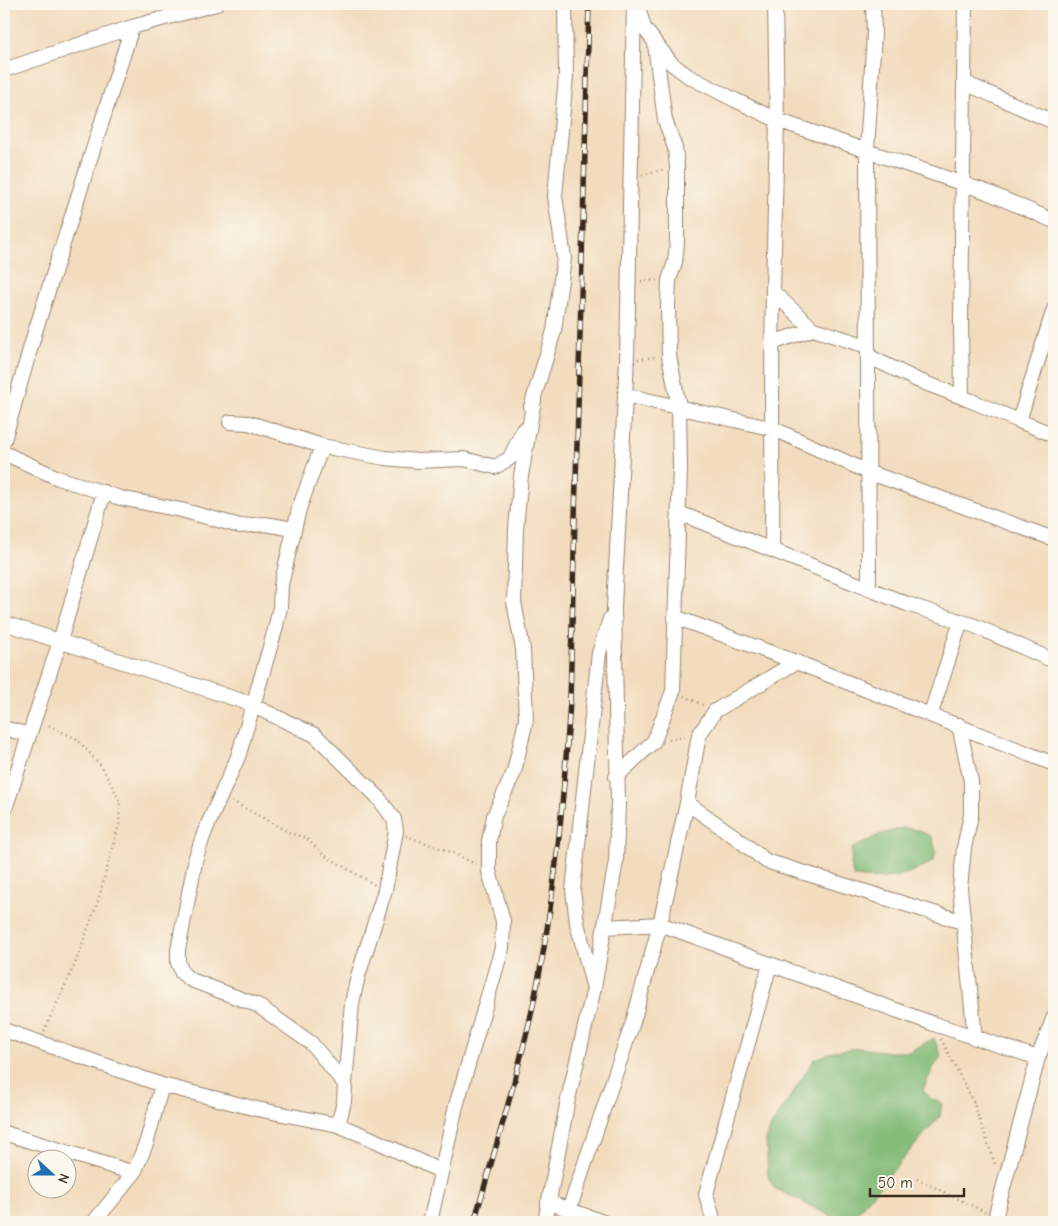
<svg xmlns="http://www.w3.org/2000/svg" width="1058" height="1226" font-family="'Comic Neue',sans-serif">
<rect width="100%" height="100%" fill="#fbf7ec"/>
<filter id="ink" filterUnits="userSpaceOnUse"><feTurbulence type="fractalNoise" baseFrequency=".02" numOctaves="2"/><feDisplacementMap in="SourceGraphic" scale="10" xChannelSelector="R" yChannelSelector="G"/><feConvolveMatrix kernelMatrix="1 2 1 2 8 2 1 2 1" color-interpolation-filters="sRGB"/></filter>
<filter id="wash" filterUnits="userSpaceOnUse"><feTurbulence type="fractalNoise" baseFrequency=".0096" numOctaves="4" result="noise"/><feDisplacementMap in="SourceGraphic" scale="20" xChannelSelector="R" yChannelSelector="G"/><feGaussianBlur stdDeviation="1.12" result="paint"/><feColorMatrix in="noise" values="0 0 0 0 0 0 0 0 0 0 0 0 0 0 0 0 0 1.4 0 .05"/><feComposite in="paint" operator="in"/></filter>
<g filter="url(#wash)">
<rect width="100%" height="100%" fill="#f2dcbd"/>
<path fill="#84bc79" stroke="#60734c" d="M902 828 919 830 932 837 936 852 933 861C906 877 885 881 854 877L851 867 852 849 879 835Z
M934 1038 941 1056 932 1070 923 1090 931 1099 942 1103 940 1116 853 1217 837 1219 774 1188 768 1176 766 1140 771 1127 814 1060 834 1051 860 1048 889 1052H909Z"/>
</g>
<g filter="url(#ink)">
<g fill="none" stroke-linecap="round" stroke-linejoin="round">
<defs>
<path id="street" d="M775 4 777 120 773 292 813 329
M965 4 961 321 962 397 1019 421 1054 309
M638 7 644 28 671 63 688 76 735 100 777 120 987 192 1054 221
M4 70 132 27 216 4
M965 83 1054 122
M772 343 813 329 867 346
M868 356 917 380 962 397
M625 395 774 429 868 472 1054 539
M531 407 554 331 564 258 555 196 566 76 565 4
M1019 421 1054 435
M230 422 249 423 322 446 385 458 418 461 464 459 495 467 510 458 523 430
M4 440 35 332 132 27
M322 446 299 509 281 585 280 607 275 630 238 757 205 831 196 857 178 950V962L182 973 191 980 257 1005 311 1043 345 1084 344 1102 338 1125
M4 453 58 478 120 498 181 510 240 526 265 524 294 529
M679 513 772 550C773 464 771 378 773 292
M772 550 907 604 975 626 1054 661
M869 588 867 152 874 33 873 4
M675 617 796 662 715 711 699 735 687 803 734 836 766 861 963 922
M4 623 245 702 315 735 377 796 394 819 396 831 385 890 358 976 352 1003 345 1084
M796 662 1054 764
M931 713 961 621
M959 725 971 781V815L964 848 960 888 975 1038
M4 728 29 735
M616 777 654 741 673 691 680 468 679 406 669 356 668 306 669 280 675 262 677 243V167L675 148 665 120 655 45
M687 803 660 924 934 1024 1038 1058
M4 812 60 641 104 492
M593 985 577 923 573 890 599 653 610 619
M4 1030 162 1085 257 1109 338 1125 370 1138 440 1171
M4 1133 134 1173
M548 1202 603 1222
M569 1210 633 1022 660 924 606 927
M94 1222 134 1173 147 1141 162 1085
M430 1222 456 1106 502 948 503 921 489 871V841L494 816 514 772 526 720 523 649 514 602 516 528 521 476 534 400
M545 1222 567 1104 594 988 616 861 618 804 614 607 627 359 634 4
M714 1222 706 1194 770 964
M994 1222 1038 1058 1054 1017"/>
</defs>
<use href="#street" stroke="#96836e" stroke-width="16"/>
<path stroke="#96836e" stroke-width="2.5" stroke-dasharray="1 4" stroke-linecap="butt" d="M642 175 666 169
M641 281 658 280
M638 359 657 357
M684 696 703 705
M669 739 685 737
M232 801 290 833 306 838 324 855 375 885
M406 836 451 852 477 865
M44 1031 75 964 98 901 119 824 120 801 102 767 77 739 46 724
M941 1039 973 1101 996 1167
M917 1179 985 1212"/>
<use href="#street" stroke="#fff" stroke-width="14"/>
<defs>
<path id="rail" d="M474 1222C493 1158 512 1094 528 1028 553 921 563 810 570 701L589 4"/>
</defs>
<use href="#rail" stroke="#3b2a1e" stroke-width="5.5"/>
<use href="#rail" stroke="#fbf7ec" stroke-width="4" stroke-dasharray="11" stroke-linecap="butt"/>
</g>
</g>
<rect width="1058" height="1226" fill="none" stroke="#fbf7ec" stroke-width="20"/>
<g transform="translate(52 1174) rotate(111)"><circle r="24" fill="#fbf7ec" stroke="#aea59a"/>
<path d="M0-4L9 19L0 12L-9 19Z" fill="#1f6fb2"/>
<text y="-8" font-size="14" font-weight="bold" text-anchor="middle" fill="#3b2a1e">N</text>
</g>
<path d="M870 1188v8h94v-8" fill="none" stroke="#3b2a1e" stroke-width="2.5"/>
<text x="878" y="1188" font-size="15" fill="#3b2a1e" stroke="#fbf7ec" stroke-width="4" paint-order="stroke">50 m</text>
</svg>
